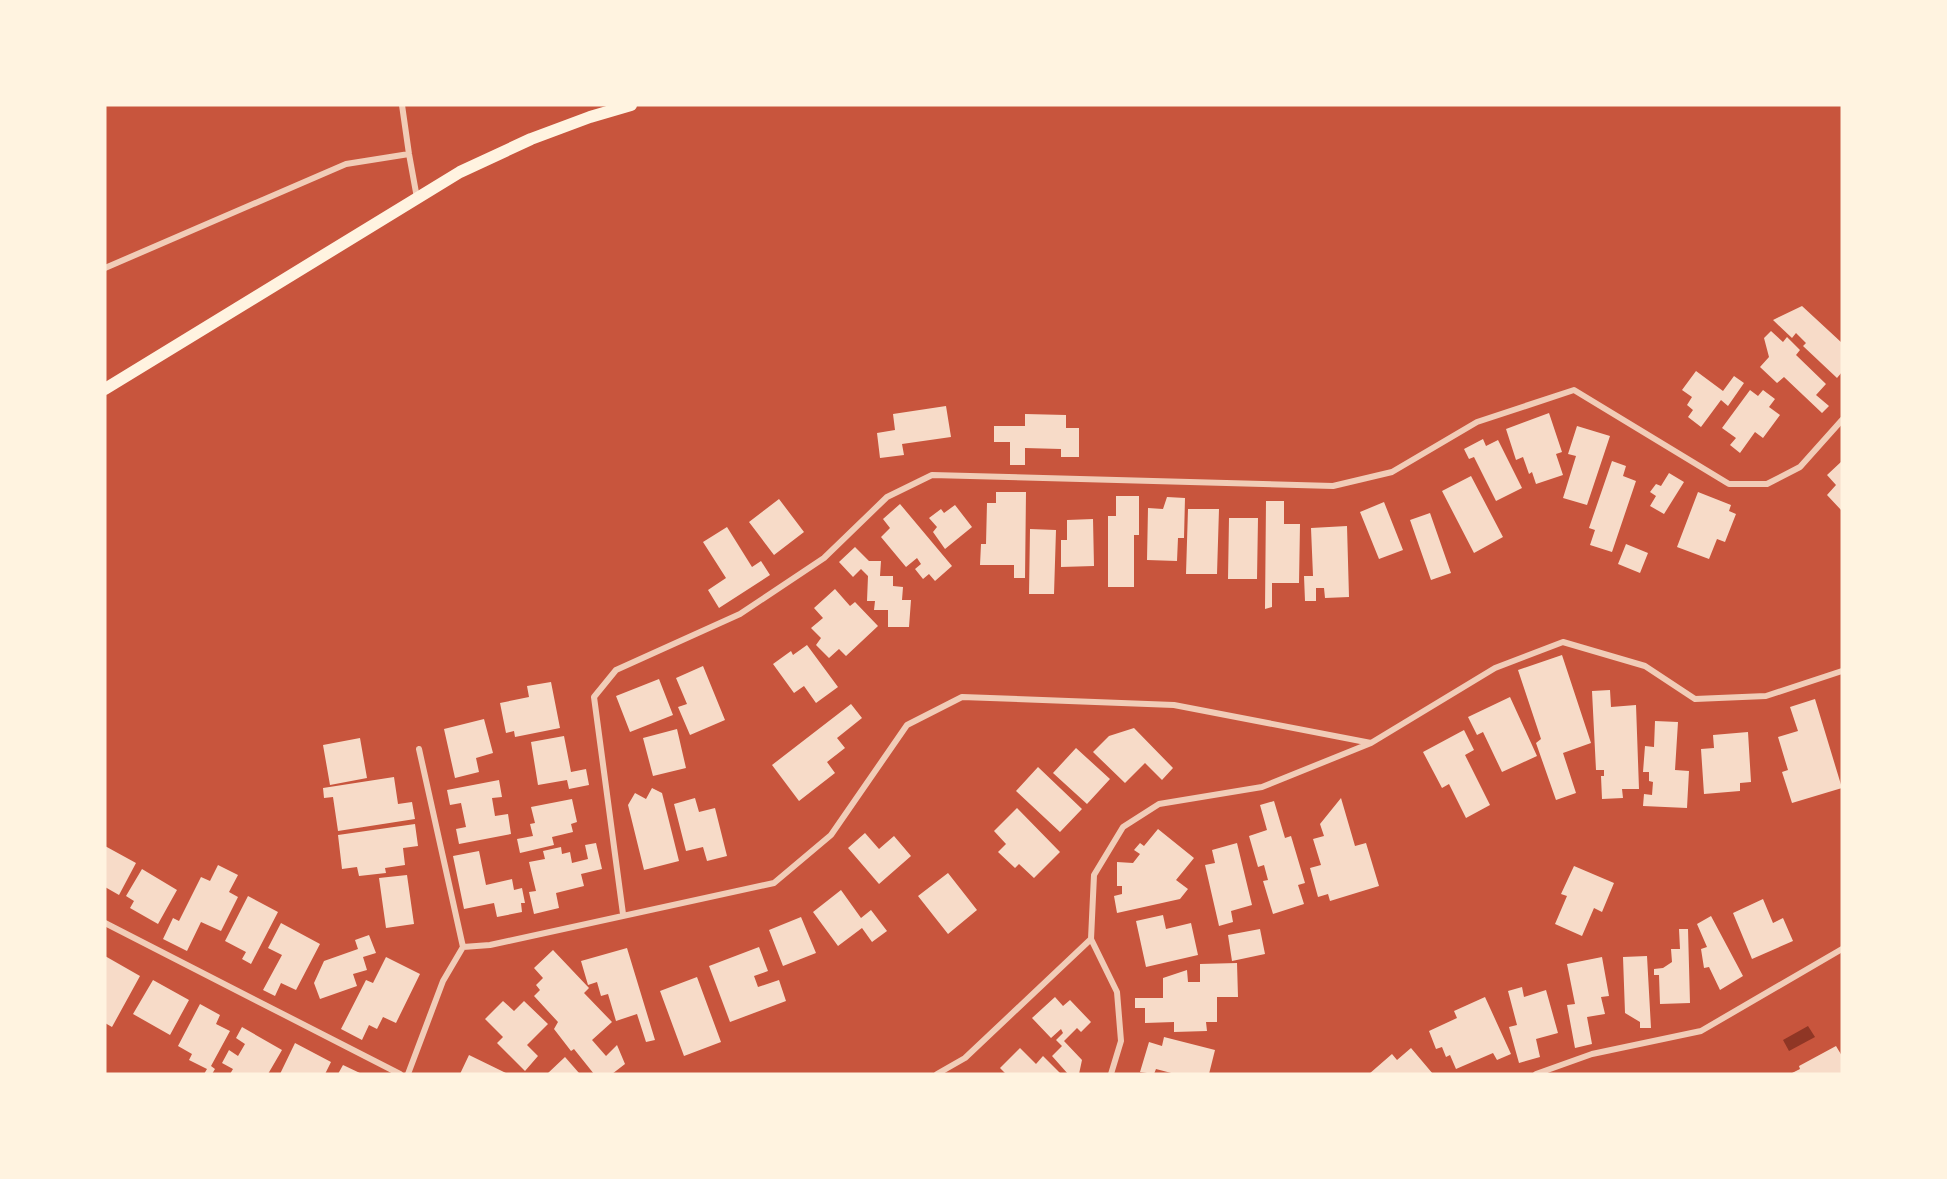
<svg xmlns="http://www.w3.org/2000/svg" width="1947" height="1179" font-family="Poppins,sans-serif">
<rect width="100%" height="100%" fill="#c8553d"/>
<path fill="#8f3625" d="M1808 1026 1815 1037 1789 1051 1783 1040Z"/>
<path fill="#f7dbc8" d="M1802 306 1842 343V372L1837 378 1803 346 1806 343 1796 333 1792 338 1773 320Z
M1771 331 1783 342 1787 337 1800 350 1796 355 1826 384 1816 395 1829 406 1822 413 1784 377 1777 383 1760 367 1769 357 1764 338Z
M1696 371 1723 391 1734 376 1744 383 1728 406 1721 400 1701 427 1688 417 1693 410 1687 405 1692 397 1682 390Z
M1750 390 1758 396 1763 390 1775 399 1769 407 1780 415 1763 438 1755 432 1740 453 1730 445 1736 438 1722 428Z
M946 406 951 437 902 444 904 455 880 458 877 433 895 430 893 414Z
M1549 413 1562 452 1556 454 1563 475 1536 484 1532 472 1529 474 1523 457 1516 460 1506 429Z
M1025 414 1066 415V428H1079V457H1061V449L1025 448V465H1010V442H994V426H1025Z
M1577 426 1610 436 1587 505 1563 498 1576 456 1568 454Z
M1483 439 1486 446 1498 440 1522 488 1496 501 1474 457 1469 459 1464 449Z
M1612 461 1626 466 1623 476 1636 481 1612 552 1590 545 1595 530 1589 528Z
M1842 461V511L1827 495 1836 485 1827 475Z
M1669 473 1684 482 1664 514 1650 506 1656 496 1650 492 1656 484 1661 486Z
M1471 476 1503 537 1474 553 1442 491Z
M996 492H1026L1025 578H1014V565H980L981 544H986L987 503H996Z
M1698 492 1731 505 1729 511 1736 514 1725 542 1717 539 1709 559 1677 547Z
M1116 496H1139V535H1134V587H1108V516H1116Z
M1167 497 1185 498 1184 538H1178L1177 561 1147 560 1148 508 1163 509Z
M779 499 804 532 774 555 749 522Z
M1266 501H1284V524H1300L1299 583H1272V607L1265 609Z
M1384 502 1403 550 1379 559 1360 512Z
M900 504 952 566 935 581 929 574 923 579 915 569 921 564 917 558 906 567 881 537 890 528 883 519Z
M955 505 972 527 945 549 933 532 937 527 929 518 941 509 944 513Z
M1188 509H1219L1217 574H1186Z
M1430 513 1451 573 1431 580 1410 520Z
M1229 518H1258L1257 579H1228Z
M1093 519 1094 566 1061 567V540H1067V520Z
M1347 526 1349 597 1325 598 1324 588H1316V601H1305L1304 576H1313L1311 528Z
M727 527 752 567 761 561 770 575 719 608 708 590 726 578 703 542Z
M1030 529 1056 530 1054 594H1029Z
M1626 544 1648 553 1640 573 1618 564Z
M855 547 869 561H881L880 576H893V586L903 587 902 600H911L909 627H888V610H874L875 601H867L868 576 861 569 853 577 839 562Z
M835 589 850 606 855 602 878 626 846 656 839 649 829 658 816 645 821 638 811 628 823 618 814 608Z
M807 645 838 687 816 703 804 686 794 693 773 664 791 651 793 655Z
M1562 655 1591 743 1563 753 1576 793 1556 800 1536 743 1541 739 1518 670Z
M703 666 725 720 690 735 678 707 687 704 676 678Z
M659 679 673 715 630 732 616 696Z
M551 682 560 728 515 737 514 731 506 733 500 703 529 697 527 686Z
M1610 690 1611 707 1636 705 1639 789H1622L1623 798 1602 799 1601 776H1604V770H1596L1592 691Z
M1510 697 1537 756 1502 772 1483 732 1477 735 1468 717Z
M1815 699 1842 788 1792 803 1782 772 1788 770 1778 737 1798 731 1790 707Z
M851 704 862 718 837 738 845 748 827 762 835 773 799 801 772 765Z
M484 719 493 753 476 758 479 772 455 778 444 729Z
M1655 721 1678 722 1675 770 1689 771 1687 808 1643 806 1644 794 1652 795 1653 782 1649 781V772H1643L1645 746 1654 747Z
M1134 728 1173 768 1162 780 1145 763 1125 783 1093 752 1109 736Z
M677 729 686 768 653 776 643 738Z
M1464 730 1474 750 1465 755 1490 805 1466 818 1449 784 1442 788 1423 752Z
M1748 732 1751 782 1740 783V791L1704 794 1701 749 1714 748 1713 735Z
M564 736 571 772 586 769 589 785 569 789 567 780 538 785 531 742Z
M360 738 367 778 330 785 323 745Z
M1076 748 1110 779 1087 804 1053 773Z
M1038 767 1082 809 1060 832 1016 791Z
M394 777 398 804 412 802 415 819 338 831 333 797 324 798 323 788Z
M499 780 502 797 492 798 495 816 508 814 511 834 459 844 456 829 466 827 461 803 450 805 447 790Z
M652 788 662 793 679 861 644 870 628 805 635 793 646 799Z
M695 798 699 812 715 808 727 856 707 861 703 847 686 851 674 804Z
M1341 798 1355 846 1366 843 1379 886 1330 901 1328 894 1318 897 1310 868 1321 865 1313 839 1324 836 1320 824Z
M572 799 577 822 571 824 573 832 552 837 554 845 520 853 517 839 533 836 530 824 535 823 531 807Z
M1274 801 1285 838 1291 836 1305 883 1298 885 1304 904 1273 914 1263 881 1268 880 1264 865 1258 867 1249 836 1267 830 1260 805Z
M1017 808 1060 852 1034 878 1019 864 1015 868 998 852 1006 844 994 831Z
M415 824 418 846 403 848 405 865 385 868 386 873 359 876 357 867 342 869 338 835Z
M1158 829 1194 858 1176 880 1188 889 1180 899 1117 913 1114 896 1122 894V886H1117V862L1133 863 1140 854 1134 850 1140 843 1144 846Z
M865 833 879 849 894 836 911 856 879 884 848 848Z
M596 843 602 869 581 874 584 886 556 893 559 908 534 914 529 892 536 891 529 862 545 859 543 851 561 847 562 854 570 852 572 863 588 859 585 845Z
M1237 843 1252 905 1231 911 1233 922 1219 926 1205 865 1215 863 1212 850Z
M105 846 136 863 119 895 105 887Z
M479 851 486 885 512 879 514 890 522 888 525 903H521L522 912 497 917 494 903 464 909 453 856Z
M218 865 238 875 229 892 238 897 221 931 201 922 187 951 163 939 173 918 179 921 201 877 210 881Z
M1574 866 1614 883 1602 912 1594 908 1582 936 1555 924 1567 896 1561 894Z
M142 869 177 890 158 924 130 908 134 901 126 896Z
M948 873 977 910 948 934 918 896Z
M407 875 414 924 386 928 379 878Z
M841 890 861 918 871 910 887 931 872 942 862 928 838 946 813 912Z
M248 896 278 912 251 964 242 959 246 952 225 941Z
M1763 899 1773 923 1783 918 1793 941 1752 959 1733 913Z
M1163 915 1166 929 1191 923 1198 955 1146 967 1136 921Z
M1711 916 1743 976 1720 990 1709 967 1704 968 1701 949 1707 947 1697 924Z
M801 917 816 953 783 966 769 930Z
M281 923 320 944 296 990 281 983 275 996 263 990 282 955 268 948Z
M1260 929 1265 954 1232 961 1228 935Z
M1679 929H1688L1690 1003 1660 1004 1659 975H1654V969L1663 968 1672 962 1671 949H1680Z
M369 935 376 953 363 957 367 970 353 974 357 986 320 999 314 983 324 961 358 949 355 940Z
M759 947 768 971 754 976 758 987 779 980 786 1001 730 1022 709 966Z
M627 948 655 1040 646 1042 637 1014 616 1021 608 994 601 996 597 982 588 985 581 961Z
M553 950 589 988 584 993 612 1022 592 1040 606 1056 617 1045 625 1064 612 1074H594L574 1049 571 1051 554 1029 558 1022 534 996 540 990 536 985 543 978 534 968Z
M105 956 140 976 112 1027 105 1023Z
M1647 956 1651 1028H1640V1022L1625 1013 1623 957Z
M386 957 420 974 396 1023 383 1017 377 1029 369 1025 362 1040 341 1029 366 980 373 983Z
M1602 957 1609 996 1601 997 1605 1014 1587 1017 1592 1044 1575 1048 1567 1005 1575 1004 1567 964Z
M1237 963 1238 997H1217V1022H1206L1207 1031 1174 1032V1022L1145 1023V1008H1135V998H1163V978L1187 970 1188 982H1200V964Z
M697 977 721 1042 684 1056 660 991Z
M153 980 189 1000 170 1035 133 1014Z
M1522 987 1524 997 1546 990 1558 1033 1536 1039 1540 1057 1519 1063 1509 1027 1517 1025 1508 991Z
M1055 997 1063 1006 1070 1000 1091 1022 1081 1032 1077 1028 1064 1041 1082 1060 1079 1074H1068L1052 1056 1062 1046 1056 1040 1063 1033 1061 1029 1051 1038 1032 1018Z
M1485 997 1511 1054 1497 1060 1493 1053 1456 1069 1450 1055 1446 1057 1442 1047 1436 1049 1429 1031 1457 1018 1454 1011Z
M503 1001 514 1011 524 1001 548 1024 527 1045 538 1056 525 1071 497 1043 503 1037 485 1019Z
M200 1004 220 1015 216 1024 230 1031 211 1066 215 1069 212 1074H204L207 1069 189 1060 192 1054 178 1046Z
M242 1027 282 1050 268 1074H230L233 1069 222 1063 229 1050 238 1056 245 1044 236 1038Z
M1164 1037 1215 1050 1209 1074H1175L1156 1069 1154 1074 1140 1072 1149 1042 1162 1046Z
M295 1043 331 1062 325 1074H280Z
M1836 1046 1842 1056V1074H1790L1800 1069 1799 1066Z
M1020 1048 1036 1064 1043 1056 1061 1074H1006L1000 1068Z
M1411 1048 1433 1074H1369L1392 1054 1397 1060Z
M469 1055 508 1074H460Z
M565 1057 579 1073 578 1074H547Z
M343 1065 362 1074H338Z"/>
<g fill="none" stroke-linecap="round" stroke-linejoin="round">
<path stroke="#f1ccb7" stroke-width="6" d="M402 105 409 154 417 198
M105 268 346 164 409 154
M419 749 463 947
M623 914 594 697 616 670 740 614 824 558 887 497 932 475 1333 486 1392 472 1477 422 1574 390 1729 484H1767L1800 467 1842 420
M105 923 400 1074
M408 1074 443 981 463 947 490 945 774 883 831 835 907 725 962 697 1174 705 1371 743
M937 1074 965 1058 1091 939
M1111 1074 1121 1041 1117 992 1091 939 1094 875 1123 827 1159 804 1262 787 1371 743 1495 668 1563 642 1645 666 1695 699 1766 696 1842 671
M1536 1074 1592 1054 1701 1031 1842 949"/>
<path stroke="#fff3e0" stroke-width="12" d="M105 389 460 172 531 139 590 117 631 105"/>
</g>
<rect width="1947" height="1179" fill="none" stroke="#fff3e0" stroke-width="213"/>
</svg>
